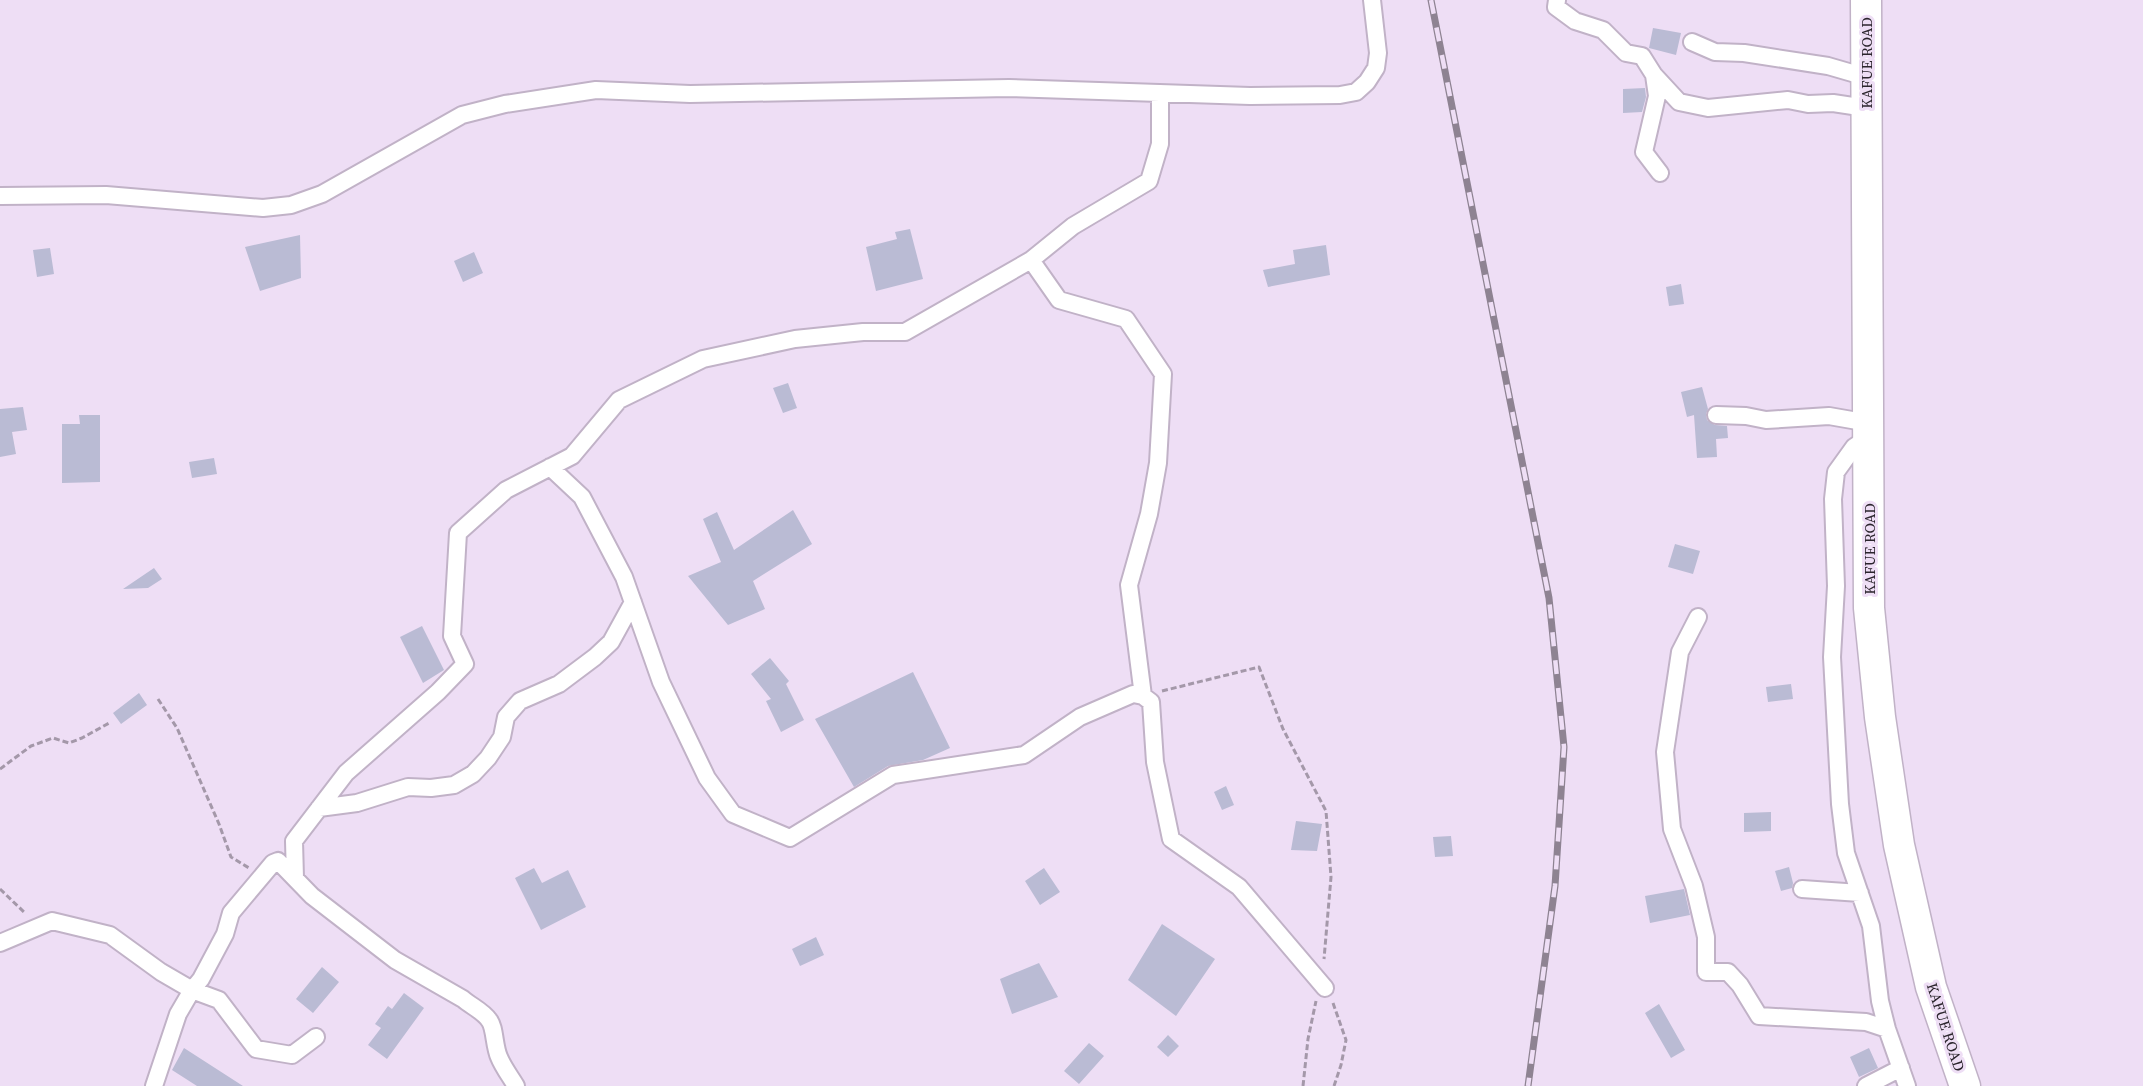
<svg xmlns="http://www.w3.org/2000/svg" width="2143" height="1086" font-family="'Source Serif 4',serif">
<rect width="100%" height="100%" fill="#eedef5"/>
<path fill="#babbd4" d="M1653 28 1681 33 1676 55 1649 48Z
M1645 88 1646 97 1642 112 1623 113V89Z
M910 229 923 279 876 291 866 247 897 239 895 232Z
M300 235 301 278 260 291 245 247Z
M1326 245 1330 275 1268 287 1263 270 1295 264 1293 250Z
M50 248 54 274 37 277 33 250Z
M474 252 483 273 463 282 454 261Z
M1681 284 1684 304 1669 306 1666 287Z
M788 383 797 408 783 413 773 388Z
M1702 387 1708 409 1706 414 1707 420 1715 425 1727 426 1728 438 1716 439 1717 457 1697 458 1694 415 1687 417 1681 392Z
M23 407 27 430 12 432 16 454 0 457V409Z
M79 415H100V482L62 483V424H80Z
M214 458 217 474 192 478 189 462Z
M793 510 812 544 753 581 765 609 728 625 688 576 721 562 703 519 717 512 734 550Z
M1675 544 1700 551 1693 574 1668 567Z
M154 568 162 579 148 588 123 589Z
M422 626 444 670 423 683 400 637Z
M770 658 789 681 786 684 804 720 781 732 766 701 771 699 751 674Z
M913 672 950 748 923 760 888 766 854 787 815 719Z
M1791 684 1793 699 1768 702 1766 687Z
M139 693 147 705 121 724 113 713Z
M1226 786 1234 805 1222 810 1214 792Z
M1771 812V831L1744 832V813Z
M1296 821 1322 824 1317 851 1291 850Z
M1451 836 1453 856 1435 857 1433 837Z
M1789 867 1793 883 1792 888 1781 891 1775 871Z
M534 868 542 883 568 870 586 907 541 930 515 878Z
M1044 868 1060 892 1040 905 1025 881Z
M1684 889 1690 915 1650 923 1645 896Z
M1162 924 1215 959 1176 1016 1128 980Z
M816 937 824 955 800 966 792 949Z
M1039 963 1058 997 1012 1014 1000 979Z
M322 967 339 982 313 1013 296 999Z
M404 993 424 1008 387 1059 368 1045 381 1028 375 1024 388 1006 392 1009Z
M1659 1004 1685 1050 1671 1058 1645 1013Z
M1168 1035 1179 1046 1168 1057 1157 1047Z
M1089 1043 1104 1056 1079 1084 1064 1071Z
M184 1048 243 1086H197L172 1070Z
M1869 1048 1878 1068 1859 1077 1850 1057Z"/>
<g fill="none" stroke-linecap="round" stroke-linejoin="round">
<defs>
<path id="street" d="M1557 0 1556 7 1575 21 1603 30 1626 53 1642 56 1654 75 1657 96 1644 152 1660 173
M1692 42 1715 52 1744 53 1828 66 1866 77
M1654 75 1679 102 1708 108 1788 100 1808 104 1833 103 1866 108
M0 196 106 195 263 208 291 205 322 194 462 115 505 104 596 90 690 94 1009 88 1250 96 1340 95 1356 92 1367 82 1376 68 1378 53 1372 0
M1716 415 1746 416 1766 420 1829 416 1869 423
M1869 437 1854 447 1836 472 1833 499 1836 586 1832 657 1840 804 1846 853 1871 926 1880 1001 1887 1029 1907 1086
M550 467 582 497 624 577 661 682 707 778 733 814 790 838 893 775 1024 755 1080 717 1133 694 1143 696 1151 702 1155 762 1171 839 1239 887 1325 988
M1698 617 1680 652 1665 752 1672 829 1694 886 1706 937V972H1728L1740 985 1759 1016 1866 1022 1887 1029
M1143 696 1129 585 1149 514 1158 463 1163 374 1126 319 1059 300 1031 260 1073 226 1149 181 1160 144V93
M319 808 357 803 408 787 431 788 454 785 473 774 488 758 502 737 506 717 520 701 559 684 595 657 611 642 633 602
M295 878 294 841 346 773 438 692 465 664 452 636 458 533 506 490 572 456 619 400 703 359 795 339 863 332H905L1031 260
M1802 889 1860 893
M0 943 52 921 110 935 161 972 192 990 219 1000 256 1049 292 1055 316 1037
M154 1086 178 1014 192 990 201 979 225 934 231 913 273 863 278 861 312 896 395 960 463 999C471 1006 483 1011 489 1020 495 1027 494 1046 499 1057 503 1067 510 1076 516 1086
M1866 1086 1901 1068"/>
<path id="highway" d="M1866 0 1869 608 1880 717 1899 845 1931 987 1965 1086"/>
</defs>
<use href="#street" stroke="#c1b2c7" stroke-width="20"/>
<use href="#highway" stroke="#c1b2c7" stroke-width="33"/>
<path stroke="#a498a9" stroke-width="3" stroke-dasharray="6 3" stroke-linecap="butt" d="M1162 691 1259 667 1283 729 1326 811 1331 877 1324 959
M158 699 177 728 219 824 231 857 249 868
M0 769 31 746 53 738 69 743 82 738 111 722
M0 889 25 913
M1333 1003 1346 1040 1341 1065 1334 1086
M1303 1086 1308 1039 1316 1001"/>
<use href="#street" stroke="#fff" stroke-width="16"/>
<use href="#highway" stroke="#fff" stroke-width="30"/>
<defs>
<path id="rail" d="M1431 0 1549 598 1564 747 1555 886 1528 1086"/>
</defs>
<use href="#rail" stroke="#8e8392" stroke-width="7"/>
<use href="#rail" stroke="#eedef5" stroke-width="4.5" stroke-dasharray="14" stroke-linecap="butt"/>
</g>
<g text-anchor="middle" dominant-baseline="central" stroke-width="6" stroke-linejoin="round" paint-order="stroke">
<g font-size="15" fill="#2b252d" stroke="#eedef5">
<text transform="translate(1866 63) rotate(-90)">KAFUE ROAD</text>
<text transform="translate(1869 549) rotate(-90)">KAFUE ROAD</text>
<text transform="translate(1946 1027) rotate(72)">KAFUE ROAD</text>
</g>
</g>
</svg>
